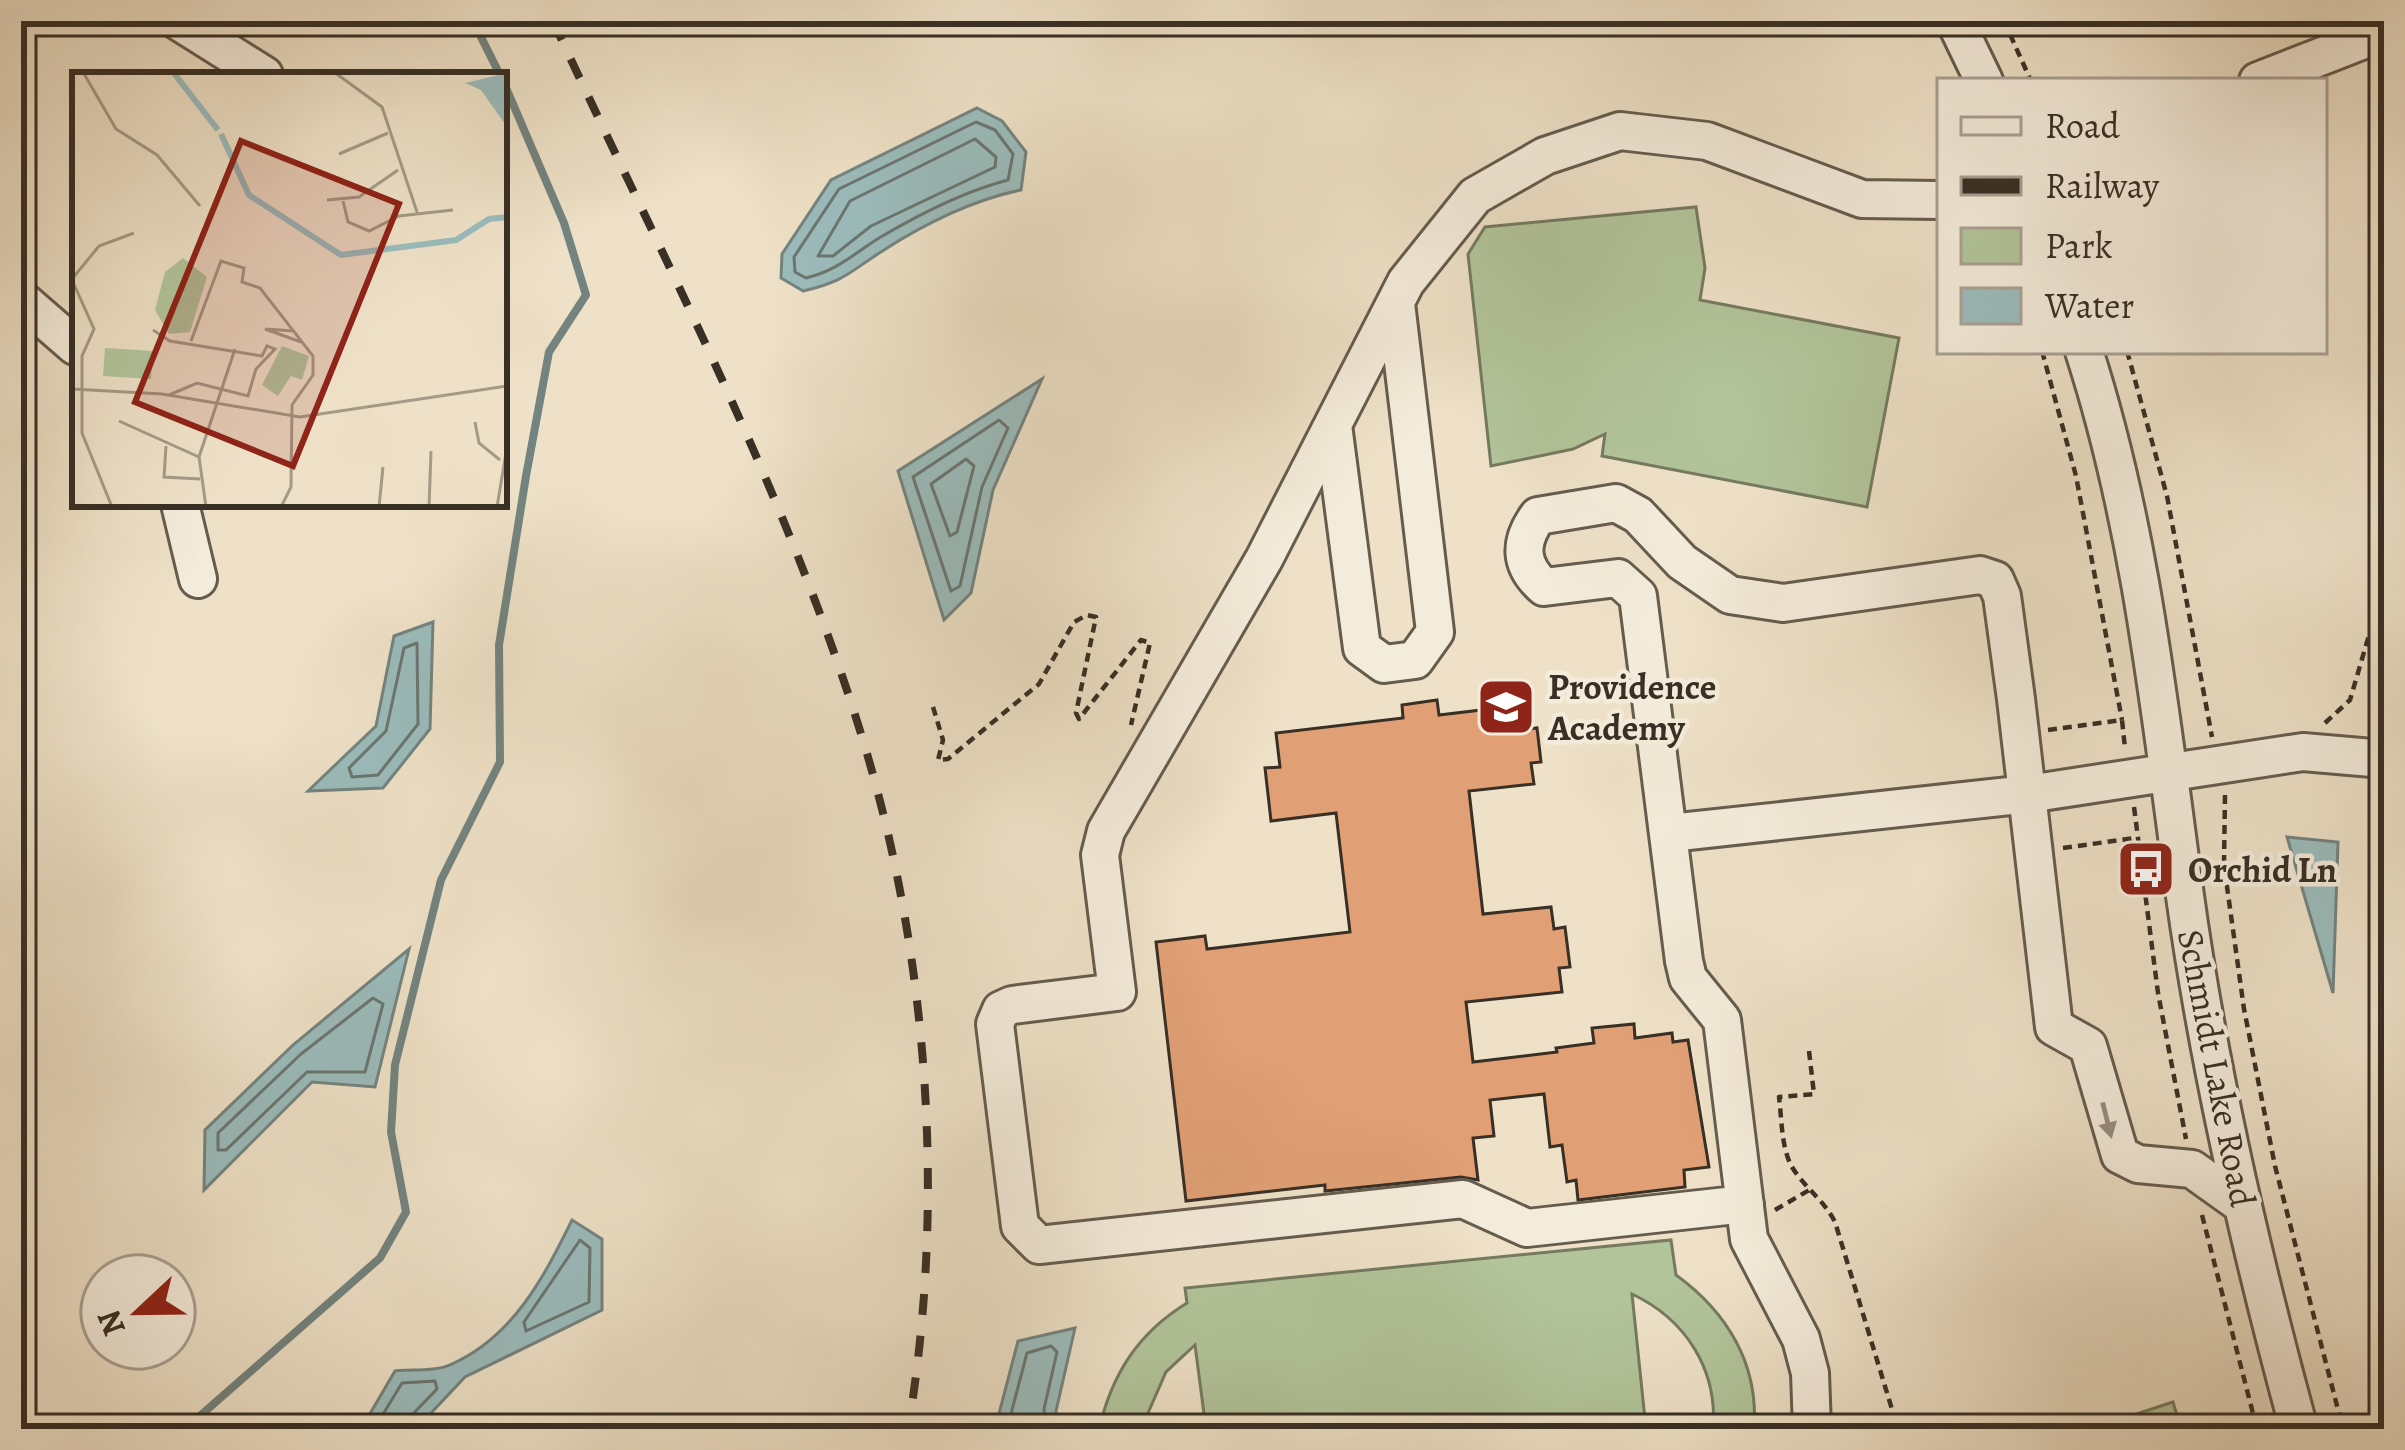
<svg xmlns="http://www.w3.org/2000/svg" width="2405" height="1450" font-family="Alegreya,serif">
<rect width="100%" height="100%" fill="#eee1c7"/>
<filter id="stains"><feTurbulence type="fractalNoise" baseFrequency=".00167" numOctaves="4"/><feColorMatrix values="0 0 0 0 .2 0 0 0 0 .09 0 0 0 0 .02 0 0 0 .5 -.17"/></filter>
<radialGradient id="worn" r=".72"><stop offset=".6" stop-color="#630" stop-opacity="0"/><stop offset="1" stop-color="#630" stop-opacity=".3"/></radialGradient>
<path fill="#b2c49a" stroke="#757a60" stroke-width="3" d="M1696 207 1705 268 1700 300 1899 338 1867 507 1602 456 1605 434 1573 449 1491 466 1468 254 1485 227Z
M1671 1240 1676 1275C1727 1312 1759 1364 1754 1429H1713C1718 1369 1685 1319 1632 1294L1646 1429H1206L1195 1345 1166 1372 1141 1429H1099C1112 1374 1138 1333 1187 1303L1185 1288Z
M2173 1402 2181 1429H2091Z"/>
<path fill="#9bbcbc" stroke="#738480" stroke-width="3" d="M977 108 1002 121 1026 152 1021 190C975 199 924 224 884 250 849 272 846 281 803 291L781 278 782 254 831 180Z
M1042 379 993 490 971 593 944 620 898 471Z
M433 622 430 729 383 788 308 791 376 726 394 636Z
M2287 837 2338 842 2333 993Z
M409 949 375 1087 312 1082 204 1190 205 1130 293 1045Z
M572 1220 602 1239V1310L465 1377 416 1429H361L395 1371C412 1369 436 1372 452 1364 513 1337 544 1277 572 1220Z
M1075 1328 1056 1411 1058 1429H995L1018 1341Z"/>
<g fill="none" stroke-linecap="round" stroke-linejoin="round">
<path stroke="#6a7670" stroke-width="3" d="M976 122 995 130 1013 154 1008 180C965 191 918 215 879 238 852 255 838 270 806 278L795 272 794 257 839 189Z
M975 139 996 157 995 167 871 226 833 256H818L850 201Z
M999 420 1008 428 982 487 960 586 951 591 913 477Z
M966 459 974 466 957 532 950 536 931 484Z
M417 643 418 724 378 775 352 777 349 768 386 731 404 648Z
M373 998 383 1004 365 1072H307L226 1150H218V1133L301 1054Z
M580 1240 590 1248 589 1302 526 1331 524 1322Z
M374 1429 402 1383 435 1381 437 1389 410 1417 408 1429
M1007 1429 1027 1353 1051 1346 1057 1352 1044 1409 1046 1429"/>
<path stroke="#738480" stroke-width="8" d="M473 21 500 75
M185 1429 380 1258 406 1212 391 1132 395 1065 441 880 500 762 499 645 526 476 549 352 586 295 564 223 504 83"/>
</g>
<path fill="#e09f75" stroke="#382f25" stroke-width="3" d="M1437 700 1439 715 1523 705 1526 729 1537 728 1541 762 1531 763 1534 784 1469 791 1483 914 1551 907 1554 929 1565 927 1570 967 1559 968 1562 992 1466 1002 1473 1062 1557 1052 1556 1048 1594 1043 1592 1028 1634 1024 1635 1038 1672 1033 1673 1042 1688 1040 1709 1167 1684 1170 1685 1187 1578 1200 1576 1180 1567 1182 1562 1145 1550 1147 1544 1094 1490 1100 1494 1136 1473 1138 1478 1180 1461 1177 1325 1191V1185L1186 1201 1156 942 1205 936 1207 949 1350 932 1336 813 1271 821 1265 768 1280 767 1276 733 1403 718 1402 705Z"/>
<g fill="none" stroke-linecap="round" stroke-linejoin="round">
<defs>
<path id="minor" d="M178 21 264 75
M1955 21 1984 81
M2258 81 2384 32
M21 299 75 346
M2084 351C2141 527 2160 713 2185 896 2210 1076 2251 1253 2299 1429
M1333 425 1362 648 1384 664 1415 660 1435 632 1396 303
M180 504 198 579
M1670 833 2028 794 2303 752 2384 759
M1745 1204 1527 1228 1463 1199 1039 1245 1020 1226 995 1024 1001 1010 1012 1005 1117 992 1100 855 1106 831 1264 559 1406 282 1475 196 1545 156 1620 131 1707 141 1862 199 1940 200
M1812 1429 1810 1373 1801 1339 1749 1239 1722 1020 1688 978 1684 961 1638 596 1618 578 1544 587C1519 565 1519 542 1538 516L1616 503 1638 515 1682 562 1730 595 1783 603 1980 575 1995 580 2002 596 2016 699 2054 1027 2088 1046 2120 1155 2138 1164 2192 1169 2241 1204"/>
</defs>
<use href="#minor" stroke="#665c4e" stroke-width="42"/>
<path stroke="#382f25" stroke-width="4.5" stroke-dasharray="9 6" stroke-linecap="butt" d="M2004 21 2031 81
M2042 351 2076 476 2122 720
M2127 351 2167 496 2212 737
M933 707 943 740 938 760 948 759 1039 684 1074 622 1087 615 1096 617 1076 713 1079 719 1141 640 1150 643 1131 725
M2325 723 2350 700 2384 584
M2048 730 2122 720 2125 748
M2225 795 2224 865 2244 1009 2275 1166 2343 1429
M2134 807 2158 993 2186 1139
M2063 848 2135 838
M1809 1051 1814 1094 1779 1097C1782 1120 1781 1147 1792 1167 1804 1187 1824 1200 1835 1222L1898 1429
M1775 1210 1811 1189
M2202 1215 2257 1429"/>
<use href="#minor" stroke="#f4ecdb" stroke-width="36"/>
<path stroke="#382f25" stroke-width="8" stroke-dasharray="21 21" stroke-linecap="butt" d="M553 21C661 255 786 490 862 737 929 955 946 1205 908 1429"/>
</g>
<defs><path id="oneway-solid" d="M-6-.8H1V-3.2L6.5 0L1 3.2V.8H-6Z" transform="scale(3)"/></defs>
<use fill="#968e80" href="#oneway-solid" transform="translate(2107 1120) rotate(76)"/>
<defs>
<symbol id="school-square" viewBox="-11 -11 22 22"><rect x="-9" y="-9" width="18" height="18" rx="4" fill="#8f2418" stroke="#f4ecdb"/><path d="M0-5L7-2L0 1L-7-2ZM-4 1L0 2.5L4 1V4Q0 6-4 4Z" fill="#fff"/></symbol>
<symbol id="bus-square" viewBox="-11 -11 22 22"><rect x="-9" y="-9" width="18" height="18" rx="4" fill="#8f2418" stroke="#f4ecdb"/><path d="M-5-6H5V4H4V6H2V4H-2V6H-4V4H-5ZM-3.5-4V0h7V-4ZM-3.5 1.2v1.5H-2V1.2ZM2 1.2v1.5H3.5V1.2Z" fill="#fff"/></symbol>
</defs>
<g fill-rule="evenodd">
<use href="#school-square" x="1473" y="674" width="66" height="66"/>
<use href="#bus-square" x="2113" y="836" width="66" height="66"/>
</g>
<g text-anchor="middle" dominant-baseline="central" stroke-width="9" stroke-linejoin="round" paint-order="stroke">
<g font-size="36" font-weight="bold" fill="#382f25" stroke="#f4ecdb" text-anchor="start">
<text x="1548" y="686">Providence<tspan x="1548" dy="41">Academy</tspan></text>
<text x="2188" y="869">Orchid Ln</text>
</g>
<g font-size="36" fill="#382f25" stroke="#f4ecdb">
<text transform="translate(2217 1068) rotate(79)">Schmidt Lake Road</text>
</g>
</g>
<g transform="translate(72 72)">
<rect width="435" height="435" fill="#eee1c7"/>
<path d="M111 186 135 205 118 260 97 262 83 238 93 200ZM210 274 237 284 230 308 219 304 206 324 190 313ZM33 276 81 279 79 307 31 304Z" fill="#b2c49a"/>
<path d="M435 1V55L409 18 393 11Z" fill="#9bbcbc"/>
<path fill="none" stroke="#9bbcbc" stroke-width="6" d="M101 0 146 58M149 62 177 123 269 183 384 168 417 147 435 145"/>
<path fill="none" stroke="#a59a86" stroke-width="3" d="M11 0 44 57 85 83 128 134M262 0 310 35 346 143M267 82 316 61M255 128 287 125 326 98M271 129 276 150 297 159 327 144 381 138M0 207 27 174 62 161M0 208 22 257 10 284V361L40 435M81 258 98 269 190 284 195 274 203 277 184 297 176 324 125 311 97 323M222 259 193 257 229 270M119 269 149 189 172 196 170 210 188 216 241 284V303L220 333 219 415 209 435M0 317 90 322 228 345 435 314M47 349 127 385M403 350 407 371 428 388M94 374 92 405 128 407M134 435 127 385 163 277M307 435 311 395M357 435 359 379M425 435 435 375"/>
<path fill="#8f2418" fill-opacity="0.15" stroke="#8f2418" stroke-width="6" d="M169 69 327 132 221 394 63 330Z"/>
<rect width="435" height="435" fill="none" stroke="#382f25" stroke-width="6"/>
</g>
<rect width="2405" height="1450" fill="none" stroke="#eee1c7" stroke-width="72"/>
<rect x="24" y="24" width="2357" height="1402" fill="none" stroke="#382f25" stroke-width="6"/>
<rect x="36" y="36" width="2333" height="1378" fill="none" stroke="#382f25" stroke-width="3"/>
<rect x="1937" y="78" width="390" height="276" fill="#f4ecdb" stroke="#a9a092" stroke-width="3"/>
<rect x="1961" y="117" width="60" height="18" fill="#f4ecdb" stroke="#a9a092" stroke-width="3"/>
<text x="2045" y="138" font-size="36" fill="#382f25">Road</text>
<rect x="1961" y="177" width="60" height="18" fill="#382f25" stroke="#a9a092" stroke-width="3"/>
<text x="2045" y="198" font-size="36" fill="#382f25">Railway</text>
<rect x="1961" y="228" width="60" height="36" fill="#b2c49a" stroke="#a9a092" stroke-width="3"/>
<text x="2045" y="258" font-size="36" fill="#382f25">Park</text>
<rect x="1961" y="288" width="60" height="36" fill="#9bbcbc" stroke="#a9a092" stroke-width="3"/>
<text x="2045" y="318" font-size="36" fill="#382f25">Water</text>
<g transform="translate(138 1312) rotate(248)"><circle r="57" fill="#f4ecdb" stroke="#a9a092" stroke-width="3"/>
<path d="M0-9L21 45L0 30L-21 45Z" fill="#8f2418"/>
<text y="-18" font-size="33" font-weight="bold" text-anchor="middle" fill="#382f25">N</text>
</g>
<rect width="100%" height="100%" filter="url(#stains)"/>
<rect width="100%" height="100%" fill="url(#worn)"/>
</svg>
